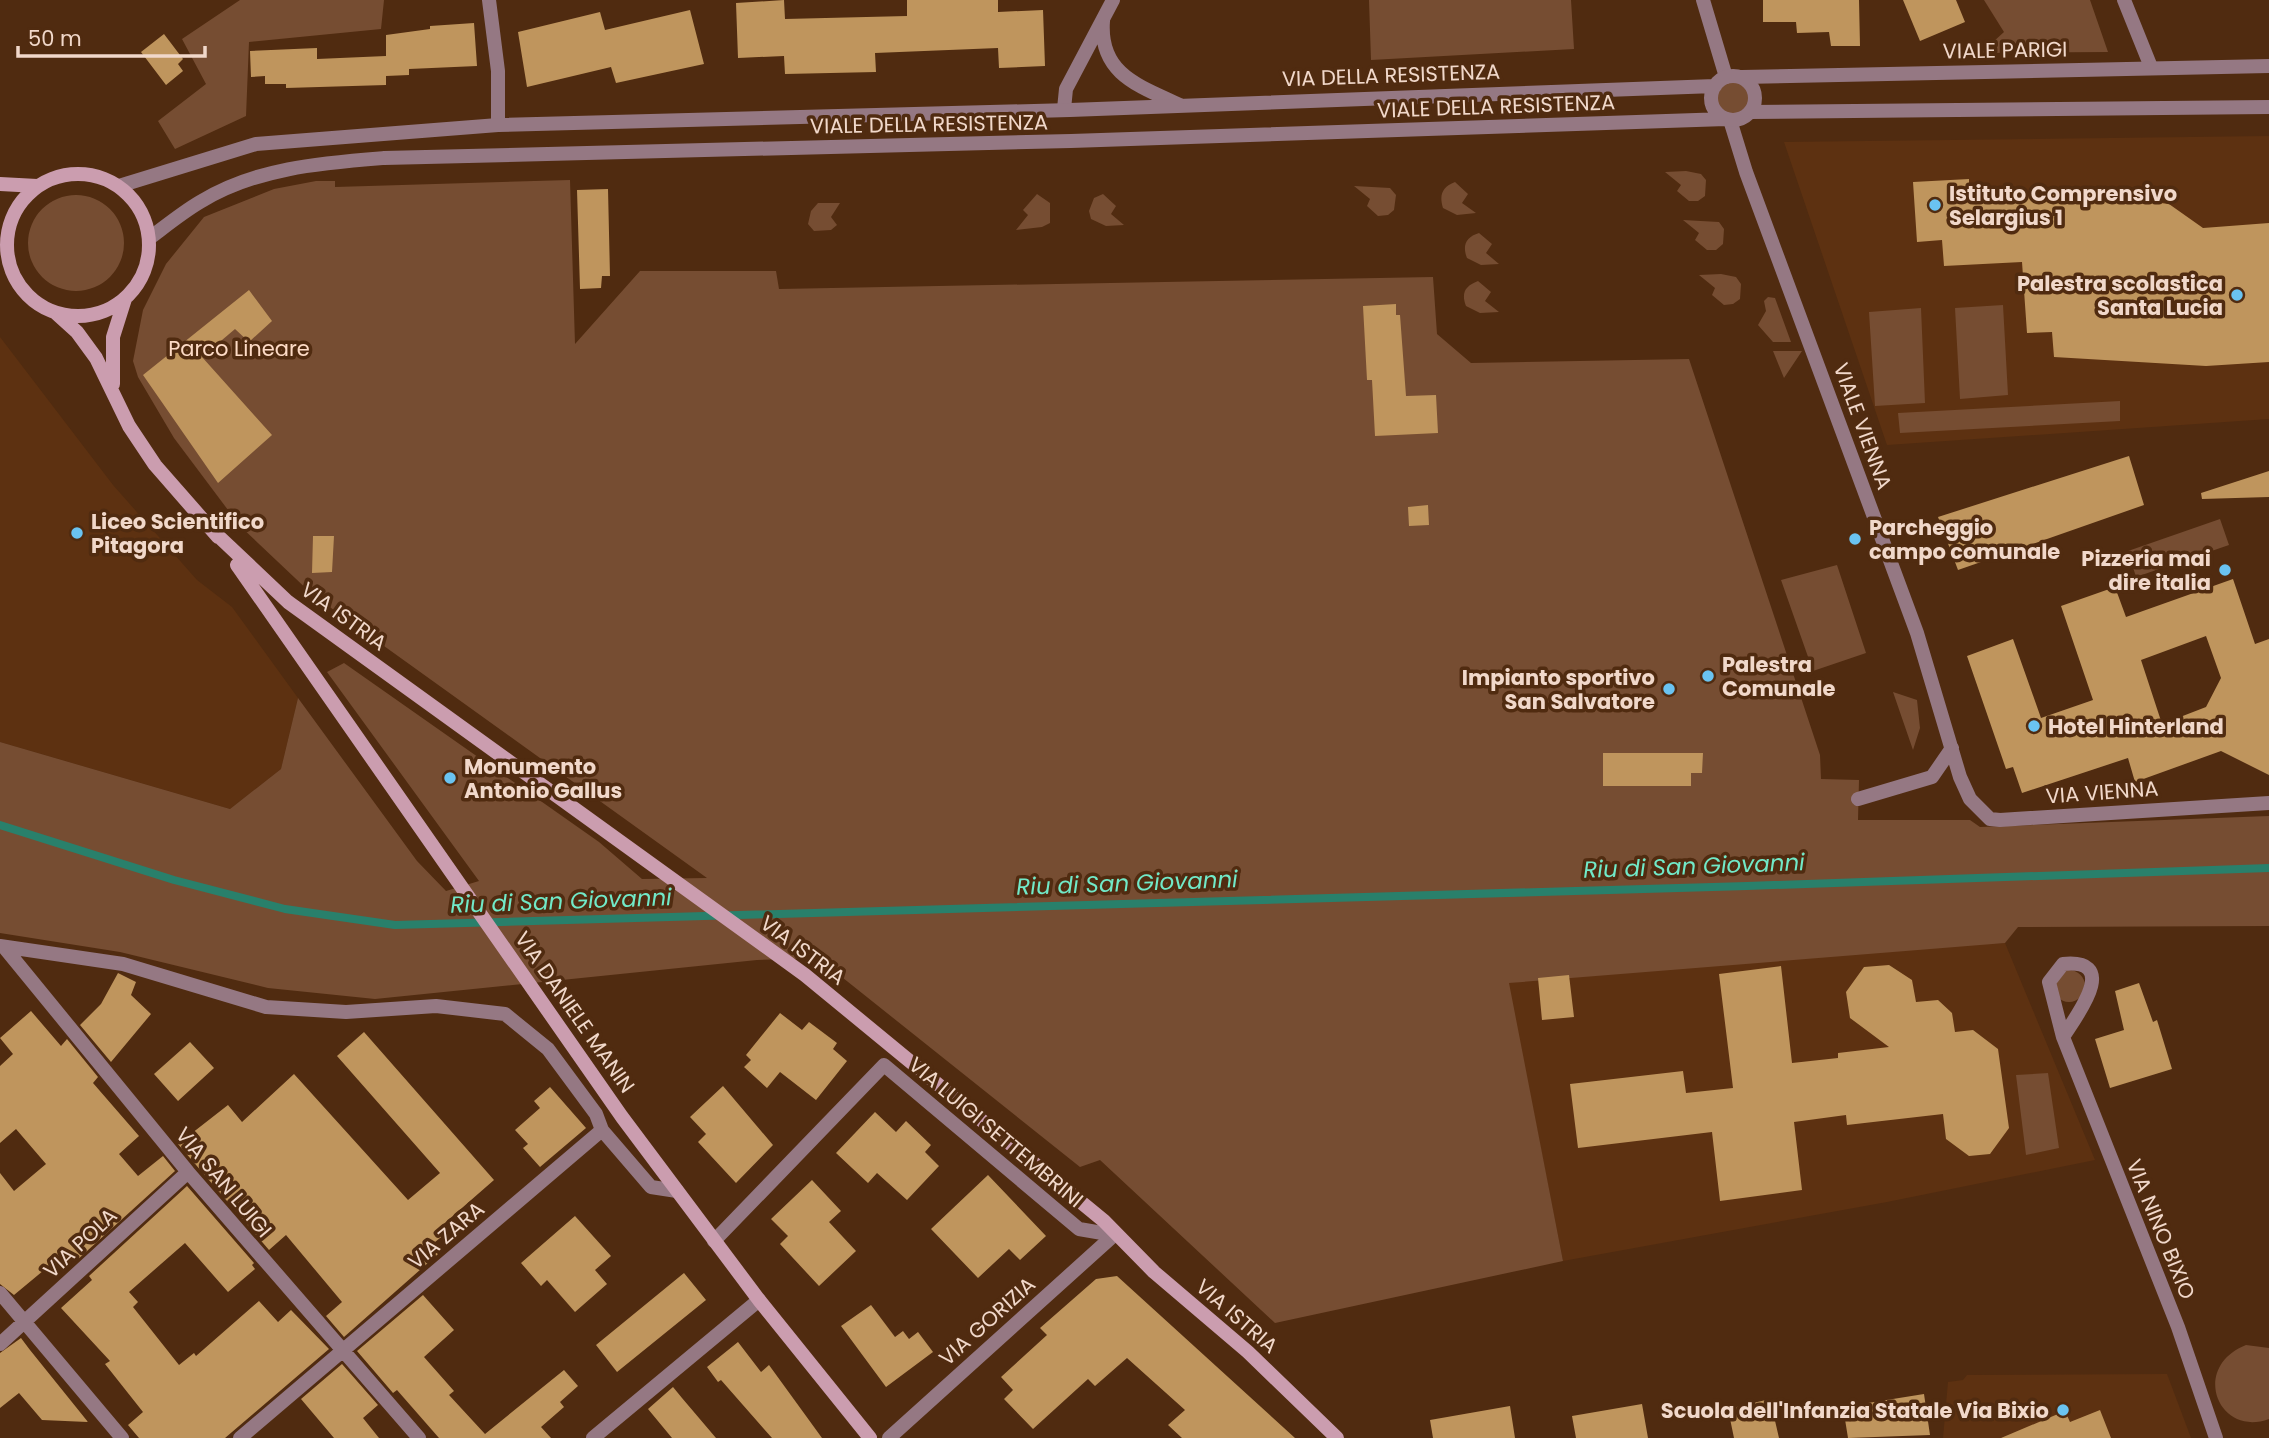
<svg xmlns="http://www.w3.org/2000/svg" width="2269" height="1438" font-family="Poppins,sans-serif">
<rect width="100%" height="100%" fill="#502b10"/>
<path fill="#5d3111" d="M2269 136V419L1887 445 1784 142Z
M0 337 113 485 197 580 232 607 298 698 281 769 230 809 0 742Z
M2005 943 2095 1160 1887 1202 1563 1261 1508 983 1812 951Z
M2167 1374 2191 1438H1943L1948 1382 1963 1380 1967 1375Z"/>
<path fill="#764d32" d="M240 0H384L381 29 249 42 246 116 175 149 158 121 206 84 182 39Z
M1369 0H1571L1574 49 1371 60Z
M1984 0H2090L2108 52 1981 53 2004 32Z
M1712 98a21 21 0 1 1 42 0a21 21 0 1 1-42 0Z
M1686 171 1701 174 1706 180 1705 196 1698 201H1689L1677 191 1681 185 1665 172Z
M570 180 575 344 640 271H776L779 289 1433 277 1437 334 1471 363 1689 359 1820 755 1821 779 1859 780 1858 820H1970L1980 827 2269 816V926L2018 927 2005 943 1509 983 1563 1261 1275 1323 1100 1160 1080 1167 818 958 757 960 375 999 268 988 120 952 0 933V742L230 809 281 769 298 698 417 861 446 891 479 881 327 672 344 663 599 842 642 879 707 878 313 595 240 526 174 438 138 377 133 361 143 310 166 264 204 217 274 189 316 181H335V187Z
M1455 182 1468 194 1462 203 1476 213 1457 215 1443 208C1439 195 1442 187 1455 182Z
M1354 186 1390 188 1396 195 1394 210 1388 215 1378 216 1367 206 1370 199Z
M1037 194 1050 203V223L1042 227 1016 230 1028 215 1023 210Z
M1103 194 1116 206 1111 214 1124 225 1106 226 1091 219 1089 211 1094 198Z
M28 243a48 48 0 1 1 96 0a48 48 0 1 1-96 0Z
M818 203H840L831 217 837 225 831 230 814 231 808 224 811 211Z
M1683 220 1719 222 1724 229 1723 244 1716 250H1707L1695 240 1699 233Z
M1479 233 1492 244 1486 253 1499 264 1481 265 1467 258C1462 245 1466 237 1479 233Z
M1721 274 1736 277 1741 284 1740 299 1733 304 1724 305 1712 295 1715 288 1699 275Z
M1478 281 1491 292 1485 301 1499 312 1480 313 1466 306C1461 293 1465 286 1478 281Z
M1768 297 1775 298 1791 342H1773L1758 325 1766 311 1764 301Z
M2003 305 2008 395 1960 399 1955 308Z
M1921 308 1925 403 1875 406 1869 312Z
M1773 351H1802L1784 378Z
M2120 401V421L1900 433 1898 413Z
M2220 519 2229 545 2136 577 2128 551Z
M1837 565 1866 653 1813 671 1781 580Z
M1893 692 1917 700 1920 728 1913 750Z
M2053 986a16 16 0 1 1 32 0a16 16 0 1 1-32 0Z
M2048 1073 2059 1148 2026 1155 2016 1075Z
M2246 1345 2269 1348V1419C2218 1438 2190 1367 2246 1345Z"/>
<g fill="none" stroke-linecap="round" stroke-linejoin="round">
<path stroke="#29806b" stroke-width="8" d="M0 825 174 880 285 909 395 925 1747 886 2269 868"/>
</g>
<path fill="#bf955d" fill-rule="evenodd" d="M784 0 785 19 907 16V0H998V12L1043 10 1045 66 999 68 998 48 875 53 876 72 785 74 784 56 738 58 736 3Z
M1763 0H1859L1860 46H1831L1829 32 1797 33 1796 22H1763Z
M1903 0H1956L1965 22 1920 41Z
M690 10 704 64 616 83 611 67 527 87 518 32 600 12 605 30Z
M474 23 477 66 409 69V75L386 76V85L286 88V84H265V76L251 77 250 51 317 48V59L386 56V35L430 29V26Z
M164 34 183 59 178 64 183 71 166 85 141 52Z
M1969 179V200L2079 193 2169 204 2203 228 2269 223V362L2206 366 2054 357 2052 332 2027 333 2022 262 1944 266 1942 240 1917 242 1913 182Z
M608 189 610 276H602L601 288 580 289 577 190Z
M249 290 272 321 249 342 235 329 202 357 272 435 218 483 143 375Z
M1396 304V315H1400L1406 396 1436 395 1438 433 1375 436 1372 380H1367L1363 306Z
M2129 456 2144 505 1958 570 1938 517Z
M2269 471V497L2202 499 2201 493Z
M1428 505 1429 525 1409 526 1408 507Z
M313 536H334L332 572 312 573Z
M2233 579 2255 644 2269 639V775L2221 751 2135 782 2128 758 2022 793 2013 767 2006 769 1967 656 2013 639 2041 718 2093 700 2061 606 2115 587 2126 617ZM2206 636 2221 678 2206 707 2162 724 2141 660Z
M1603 753H1703L1702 773H1691V786H1603Z
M1889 965 1912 980 1916 1002 1938 1000 1952 1013 1955 1032 1973 1030 1998 1049 2009 1128 1990 1154 1969 1156 1946 1139 1943 1114 1847 1125 1846 1115 1794 1122 1802 1190 1720 1201 1712 1132 1578 1148 1570 1084 1683 1071 1686 1093 1733 1088 1719 974 1781 966 1792 1063 1838 1058V1053L1889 1047 1850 1018 1846 992 1864 967Z
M118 973 136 982 131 995 151 1014 111 1062 80 1025 101 1004Z
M1569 975 1574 1017 1542 1020 1538 978Z
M2139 983 2153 1022 2157 1020 2172 1069 2110 1088 2095 1039 2124 1030 2115 991Z
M31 1011 61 1046 67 1039 98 1077 93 1083 139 1136 119 1154 138 1176 163 1156 175 1171 76 1261 67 1251 14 1295 0 1284V1173L14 1191 46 1164 16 1129 0 1143V1066L13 1054 0 1038Z
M780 1013 802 1030 809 1022 837 1043 833 1049 847 1061 816 1100 780 1072 767 1088 744 1067 751 1060 746 1055Z
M364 1032 494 1180 439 1228 445 1234 430 1246 438 1254 344 1337 326 1316 342 1302 286 1235 269 1250 178 1144 228 1105 242 1122 294 1074 408 1200 440 1173 337 1056Z
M190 1042 214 1068 178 1101 154 1074Z
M723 1086 773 1145 736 1183 698 1142 706 1134 690 1117Z
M550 1087 586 1128 540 1167 523 1148 528 1144 515 1130 540 1108 534 1101Z
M875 1112 896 1132 906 1121 931 1145 925 1152 939 1166 907 1200 877 1173 868 1183 836 1153Z
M988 1175 1046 1236 1020 1260 1009 1249 978 1278 931 1229Z
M812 1180 841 1211 829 1222 856 1251 819 1286 780 1244 788 1236 771 1219Z
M187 1186 254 1263 252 1265 255 1269 228 1292 185 1243 129 1292 138 1302 133 1307 179 1365 194 1353 196 1356 259 1301 278 1322 291 1310 329 1349 225 1438H139L128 1425 143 1412 105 1364 110 1361 61 1308 92 1280 89 1276Z
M575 1216 611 1256 595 1270 607 1284 575 1312 547 1280 541 1286 521 1263Z
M684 1273 706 1300 617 1372 596 1345Z
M1117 1276 1295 1438H1182L1168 1425 1185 1410 1127 1358 1095 1386 1088 1379 1033 1429 1004 1399 1013 1390 1001 1377 1047 1335 1040 1328 1096 1279Z
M423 1295 454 1330 424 1357 454 1391 449 1395 485 1434 564 1370 578 1386 560 1402 564 1407 541 1427 551 1438H439L397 1390 393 1393 357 1351Z
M871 1305 895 1337 903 1331 909 1339 918 1332 933 1352 886 1387 841 1326Z
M21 1338 30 1350 88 1422 42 1420 19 1393 0 1408V1353Z
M738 1342 761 1372 769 1365 822 1438H772L721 1380 718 1382 707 1367Z
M342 1364 378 1405 363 1418 379 1438H334L301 1399Z
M673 1387 682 1398 716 1438H672L648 1409Z
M1924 1394 1930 1435 1848 1438 1843 1407Z
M1770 1399 1779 1438H1734L1728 1409Z
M1642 1404 1648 1438H1576L1572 1416Z
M1510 1406 1515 1438H1433L1430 1420Z
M2100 1410 2111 1438H2001L2065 1411 2070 1422Z"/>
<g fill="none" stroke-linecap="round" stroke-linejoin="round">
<path stroke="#957883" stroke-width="14" d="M489 0 498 71V125
M1703 0 1726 77
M2124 0 2151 67
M1103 21C1099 74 1139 86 1180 105
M1064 109 1066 89 1113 0
M1730 120 1746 172 1917 633 1960 777 1970 799 1990 819 2000 820 2269 803
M1858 799 1932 777 1952 748
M0 946 123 964 266 1007 346 1012 436 1006 505 1014 548 1049 596 1114 602 1130
M4 947 188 1172 419 1438
M2063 1037C2075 1018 2122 958 2063 964L2049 982 2063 1037 2178 1327 2216 1438
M714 1241 884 1065 1079 1229 1114 1235
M0 1293 122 1438
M0 1344 188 1172
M240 1438 602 1130 651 1187 677 1191
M593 1438 759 1300"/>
<path stroke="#957883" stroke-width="14" d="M1711 98a22 22 0 1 1 44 0a22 22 0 1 1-44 0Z
M1742 77 2269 66
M1750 112 2269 107
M119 186 256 144 498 125 1070 110 1715 86
M151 237C167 225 183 212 200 202 255 168 321 163 384 158L1071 141 1726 119
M889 1438 1114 1235"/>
<path stroke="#cb9daf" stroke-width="14" d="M7 245a71 71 0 1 1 142 0a71 71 0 1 1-142 0Z
M0 184 37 186
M56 313 77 332 96 358 129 426 155 465 218 537
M113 384V337L125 299
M214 532 288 602 805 975 1104 1221 1154 1272 1248 1352 1337 1438
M237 565 622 1117 759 1300 870 1438"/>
</g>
<g fill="#6ac3f1" stroke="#502b10" stroke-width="2.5">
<circle cx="1935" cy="205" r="7"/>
<circle cx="2237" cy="295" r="7"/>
<circle cx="77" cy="533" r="7"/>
<circle cx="1855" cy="539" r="7"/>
<circle cx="2225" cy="570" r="7"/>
<circle cx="1708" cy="676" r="7"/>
<circle cx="1669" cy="689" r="7"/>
<circle cx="2034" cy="726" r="7"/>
<circle cx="450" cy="778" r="7"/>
<circle cx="2063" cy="1410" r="7"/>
</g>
<g text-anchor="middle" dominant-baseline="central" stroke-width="7" stroke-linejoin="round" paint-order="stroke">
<g font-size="21" fill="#f1d8ca" stroke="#502b10">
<text transform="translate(2005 50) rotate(-1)">VIALE PARIGI</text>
<text transform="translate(1391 75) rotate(-2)">VIA DELLA RESISTENZA</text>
<text transform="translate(1496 106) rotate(-2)">VIALE DELLA RESISTENZA</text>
<text transform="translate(929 124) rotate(-1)">VIALE DELLA RESISTENZA</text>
<text transform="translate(1863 426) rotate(70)">VIALE VIENNA</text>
<text transform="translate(344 616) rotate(36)">VIA ISTRIA</text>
<text transform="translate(2102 792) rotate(-4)">VIA VIENNA</text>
<text transform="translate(803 950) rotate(37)">VIA ISTRIA</text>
<text transform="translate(575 1012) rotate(55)">VIA DANIELE MANIN</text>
<text transform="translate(996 1132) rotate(40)">VIA LUIGI SETTEMBRINI</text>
<text transform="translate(224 1182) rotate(50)">VIA SAN LUIGI</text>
<text transform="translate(2161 1229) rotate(68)">VIA NINO BIXIO</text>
<text transform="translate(446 1235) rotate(-40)">VIA ZARA</text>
<text transform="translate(80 1243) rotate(-43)">VIA POLA</text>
<text transform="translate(1237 1316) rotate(41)">VIA ISTRIA</text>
<text transform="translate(987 1321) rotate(-42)">VIA GORIZIA</text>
</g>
<g font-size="21" font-weight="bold" fill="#f1d8ca" stroke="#502b10" text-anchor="start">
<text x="1949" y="193">Istituto Comprensivo<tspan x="1949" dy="24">Selargius 1</tspan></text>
<text x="2223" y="283" text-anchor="end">Palestra scolastica<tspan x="2223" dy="24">Santa Lucia</tspan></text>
<text x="91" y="521">Liceo Scientifico<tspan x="91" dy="24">Pitagora</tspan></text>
<text x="1869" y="527">Parcheggio<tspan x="1869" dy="24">campo comunale</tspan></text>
<text x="2211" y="558" text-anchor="end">Pizzeria mai<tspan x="2211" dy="24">dire italia</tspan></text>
<text x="1722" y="664">Palestra<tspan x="1722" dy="24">Comunale</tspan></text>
<text x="1655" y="677" text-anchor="end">Impianto sportivo<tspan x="1655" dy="24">San Salvatore</tspan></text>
<text x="2048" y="726">Hotel Hinterland</text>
<text x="464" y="766">Monumento<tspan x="464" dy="24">Antonio Gallus</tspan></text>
<text x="2049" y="1410" text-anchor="end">Scuola dell'Infanzia Statale Via Bixio</text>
</g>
<g font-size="21" fill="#fddbc6" stroke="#502b10">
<text x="239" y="348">Parco Lineare</text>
</g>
<g font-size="23" font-style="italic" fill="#71e9c8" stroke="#502b10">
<text transform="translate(1694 866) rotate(-2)">Riu di San Giovanni</text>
<text transform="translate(1127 883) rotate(-2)">Riu di San Giovanni</text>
<text transform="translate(561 901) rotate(-2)">Riu di San Giovanni</text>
</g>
</g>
<path d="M18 46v10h187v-10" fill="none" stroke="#f1d8ca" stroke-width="3.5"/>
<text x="28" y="46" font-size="21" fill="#f1d8ca" stroke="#502b10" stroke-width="5" paint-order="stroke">50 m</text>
</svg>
